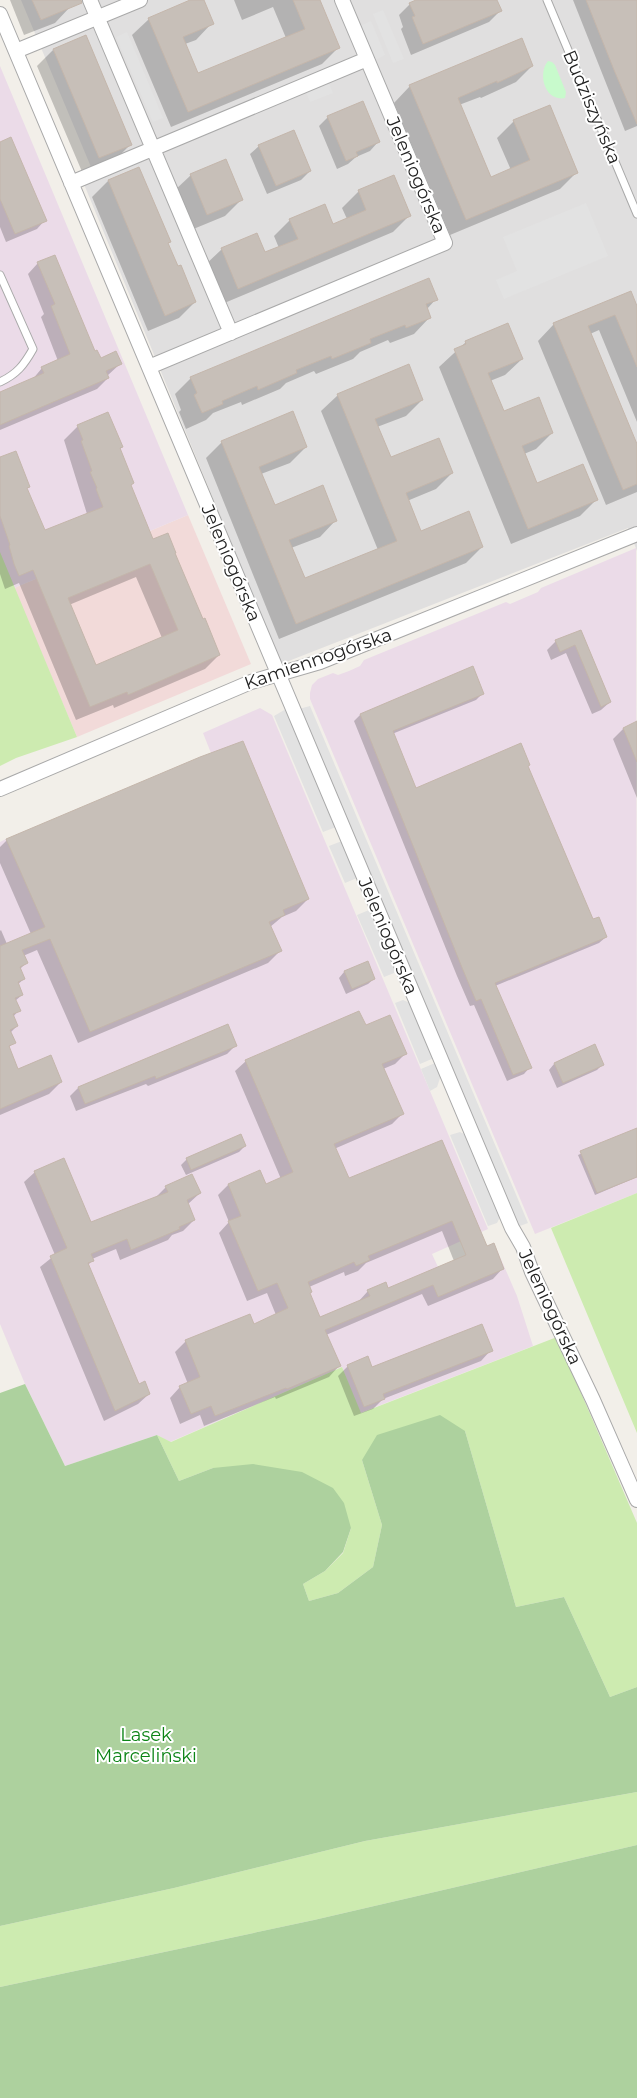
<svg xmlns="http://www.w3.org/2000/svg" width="637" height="2098" font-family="Montserrat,sans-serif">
<rect width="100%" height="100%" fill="#f2efe9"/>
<path fill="#e0dfdf" d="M21 0H637V551L628 528 281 664 79 172 91 167Z"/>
<path fill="#f2dad9" d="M188 515 251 664 77 737 14 588Z"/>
<path fill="#ebdbe8" d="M0 66 188 515 14 588 0 554Z
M636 548 637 1193 535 1234 310 699V693L312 685 318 679 333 673 338 675 349 671 360 666 364 660 506 602 510 604 538 592 541 588Z
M260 708 272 715 488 1229 432 1254 438 1267 494 1243 517 1296 533 1346 360 1413 342 1367 170 1442 157 1435 65 1466 25 1384 0 1324V842L6 839 18 866 227 793 203 733Z"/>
<path fill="#cdebb0" d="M0 552 77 737 16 758 0 766Z
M637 1193V1433L551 1228Z
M557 1337 637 1523V1687L610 1697 564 1597 516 1607 465 1431 362 1460 382 1525 373 1567 338 1593 309 1601 303 1584 325 1571 343 1553 351 1528 213 1468 179 1481 157 1435 171 1442 342 1367 361 1413Z
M637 1792V1845L314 1920 0 1987V1926L174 1888 365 1841Z"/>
<path fill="#add19e" d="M25 1384 65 1466 157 1435 179 1481 213 1468 253 1464 302 1472 333 1488 344 1503 351 1528 343 1552 325 1571 303 1584 309 1601 338 1593 373 1567 382 1525 362 1460 377 1435 440 1415 465 1431 516 1607 564 1597 610 1697 637 1687V1792L365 1841 174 1888 0 1926V1393Z
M637 1845V2098H0V1987L314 1920Z"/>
<path fill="#c8facc" d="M548 61 552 62 555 65 566 92 565 98C545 102 537 74 548 61Z"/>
<path fill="#e2e2e2" d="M383 10 404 59 393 63 373 14Z
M371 21 385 55 375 60 360 26Z
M127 32 163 118 153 122 116 37Z
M329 83 333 93 310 102 306 92Z
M586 203 608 256 504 299 496 280 517 271 503 237Z
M310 706 528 1223 517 1227 299 709Z
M286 709 336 827 323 832 274 716Z
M342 841 357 878 345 883 329 846Z
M369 910 395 967 394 973 384 977 357 915Z
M403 1000 410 1003 434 1058 420 1064 395 1003Z
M435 1063 441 1075 437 1087 430 1091 421 1069Z
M460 1132 466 1135 500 1217 497 1223 488 1226 450 1135Z"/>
<path fill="#0003" fill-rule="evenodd" d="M10 0H68L71 6 55 23 24 35Z
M193 0H203L212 23 196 40 185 44 198 75 286 38 273 7 242 20 234 0H318L338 48 322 64 171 127 132 35 149 19Z
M419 0H496L500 11 489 22 411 55 401 29 403 27 399 15 410 4Z
M573 0H637V126L625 131Z
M53 50 131 144 114 161 83 174 37 66Z
M532 66 516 82 481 98 480 97 459 105 490 178 511 170 497 138 514 121 577 172 560 189 450 235 394 103 410 86Z
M328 117 378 142 370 151 356 157 348 164 337 169 319 126Z
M0 144 45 220 37 229 6 242 0 227Z
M259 146 310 171 301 180 267 194 250 154Z
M139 169 170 242 167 244 195 302 179 318 148 331 92 197 108 181Z
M191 175 241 200 225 216 191 230 174 191Z
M393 177 409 216 393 232 222 304 205 265 222 249 264 254 279 248 274 236 290 220 333 225 347 219 342 208 359 191Z
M38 263 100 360 120 364 107 376 108 378 97 389 0 430V393L32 380 42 368 58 361 41 317 44 314 28 274Z
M436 299 427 309 430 317 414 334 390 343 388 340 360 352 353 359 316 374 314 371 286 383 280 389 242 405 241 402 213 413 206 420 186 429 179 412 181 410 175 394 191 378Z
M637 310V422L599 330 590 334 637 447V492L606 505 538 341 554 324Z
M466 342 522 359 505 375 490 381 503 413 552 433 536 449 524 454 536 485 596 500 580 516 511 544 439 367Z
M338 395 422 400 406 416 377 427 390 459 452 473 436 489 407 501 420 533 482 547 466 563 279 639 206 458 222 442 306 447 290 463 261 474 274 507 336 520 320 537 291 548 304 580 378 550 321 411Z
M78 426 122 447 119 450 133 483 130 486 152 540 173 554 219 655 205 669 114 708 113 705 76 720 19 583 5 589 0 574V458L29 486 26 489 44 532 87 514 64 440ZM136 577 162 638 95 667 69 605Z
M580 632 610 702 601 710 592 714 566 653 551 660 547 650 556 641Z
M472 668 482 694 476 700 392 734 416 789 527 766 593 921 606 937 599 943 495 986 530 1067 524 1074 507 1081 474 1005 470 1006 457 976 354 721 360 715Z
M637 723V798L613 739 623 729Z
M7 840 308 899 296 911 282 917 270 927 280 951 268 963 78 1043 37 950 23 956 26 963 20 969 24 979 17 985 22 995 15 1001 19 1010 13 1017 17 1026 10 1033 14 1042 8 1048 17 1070 61 1082 49 1094 0 1115V931L1 930 7 944 31 934 0 863V847Z
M367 963 374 979 368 984 346 994 339 978 344 972Z
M227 1026 236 1045 227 1054 148 1086 146 1084 76 1111 70 1096 78 1088Z
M365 1027 406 1053 395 1064 383 1069 402 1114 392 1124 334 1149 348 1180 442 1142 486 1248 503 1268 493 1279 428 1306 422 1294 326 1335 339 1366 329 1377 276 1399 275 1397 204 1426 200 1415 180 1424 170 1398 180 1387 188 1384 175 1352 186 1341 253 1326 276 1315 267 1293 247 1301 219 1233 229 1222 218 1195 228 1185H265L281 1179 235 1071 246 1061ZM442 1231 454 1261 388 1290 368 1291 358 1302 319 1318 309 1294 311 1292 309 1287 344 1272 345 1276 358 1271 366 1263Z
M554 1064H603L597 1070 557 1088 549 1070Z
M637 1129V1177L595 1195 578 1155Z
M245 1146 239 1152 186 1175 181 1165 187 1159Z
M35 1172 90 1224 155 1198 166 1187 200 1193 187 1205 194 1220 183 1231 172 1235 168 1240 120 1260 116 1249 92 1259 93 1260 88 1265 138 1385 149 1394 138 1404 104 1421 40 1267 55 1255 24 1182Z
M491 1350 481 1361 383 1399 373 1409 354 1416 338 1376 348 1366 372 1368Z"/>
<path fill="#c7bfb8" stroke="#c4b6ab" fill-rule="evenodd" d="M32 0H81L82 3 41 20Z
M190 0H204L214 24 183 37 198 73 305 29 293 0H320L340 48 188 112 148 18Z
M416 0H497L502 11 423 44 412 17 415 16 409 3Z
M586 0H637V124L614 70Z
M86 35 132 145 99 158 53 49Z
M522 38 533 66 497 83V81L458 98 491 177 530 160 513 120 550 105 578 173 466 220 409 85Z
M363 101 380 142 356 152 358 156 346 161 327 116Z
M294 130 311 171 276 186 258 145Z
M11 137 47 221 15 234 0 199V142Z
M226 159 243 200 207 215 190 174Z
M139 167 171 242 168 243 178 266 181 265 196 302 165 316 108 180Z
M394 175 411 216 238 289 221 248 257 233 265 252 298 239 289 219 325 204 333 224 366 210 358 190Z
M55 255 95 351 97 350 101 358 116 351 122 364 106 371 109 378 0 425V392L44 373 41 367 70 354 51 306 55 304 37 262Z
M429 278 438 300 426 304 431 318 406 328 405 325 370 339 371 343 332 359 331 356 296 370 297 373 258 390 257 386 222 401 223 404 202 413 194 395 197 393 190 377Z
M631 291 637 306V367L615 315 588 326 637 444V484L623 490 553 323Z
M508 323 523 359 488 373 504 411 539 397 553 433 522 446 537 483 583 464 598 500 528 529 454 349 466 344 465 341Z
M409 364 423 400 375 419 391 457 439 438 453 473 406 493 421 531 469 511 483 547 296 624 221 441 293 411 307 447 259 467 275 505 323 485 337 521 289 540 305 578 397 541 337 394Z
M108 412 123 447 120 448 134 483 131 485 153 539 168 533 176 553H175L203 619 205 618 220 655 128 695 127 692 90 707 33 570 19 576 14 564 9 546 10 545 0 516V457L16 451 30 487 27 488 45 530 103 507 96 489 97 488 90 472 92 471 81 441 83 440 77 425ZM150 564 178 630 96 665 68 598Z
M581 630 611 702 601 707 575 645 560 652 555 640Z
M473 666 484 694 393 731 416 788 521 743 530 765 528 766 593 919 599 917 607 937 495 983 532 1068 513 1075 481 999 476 1001 463 970 360 714Z
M637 721V762L623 728Z
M243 741 309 899 283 910 285 915 269 922 282 951 90 1032 50 939 22 950 28 963 20 967 25 979 18 982 23 995 15 998 21 1011 13 1014 18 1026 10 1030 16 1043 9 1046 18 1069 51 1055 62 1082 0 1109V946L45 927 6 839 200 757Z
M368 961 375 979 352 989 344 971Z
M359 1011 366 1025 390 1015 407 1054 382 1064 404 1114 334 1144 349 1178 442 1140 487 1246 494 1243 504 1269 438 1297 433 1285 325 1330 341 1366 287 1389 286 1388 215 1416 211 1406 191 1414 179 1386 200 1377 185 1340 250 1314 254 1324 288 1308 277 1283 258 1291 228 1221 241 1216 228 1184 260 1170 266 1184 293 1172 245 1060ZM452 1221 466 1255 388 1288 386 1282 367 1290 370 1296 320 1317 310 1293 312 1292 308 1282 354 1262 356 1266 370 1260 368 1256Z
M228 1024 237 1046 156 1079 155 1076 85 1104 78 1087Z
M595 1044 604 1065 563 1083 554 1063Z
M637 1128V1177L597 1193 580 1151Z
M241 1134 246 1146 191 1170 186 1158Z
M64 1158 91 1222 168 1192 165 1186 192 1174 201 1193 187 1200 195 1220 179 1227 180 1229 131 1250 127 1239 91 1254 94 1261 88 1263 139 1384 145 1381 150 1394 115 1411 50 1256 67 1248 34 1171Z
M482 1324 493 1351 383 1394 385 1399 364 1407 347 1365 368 1356 372 1367Z"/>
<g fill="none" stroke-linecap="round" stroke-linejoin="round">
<defs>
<path id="service" d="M547 0 637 214
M0 275 33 349C24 365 17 374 0 382"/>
<path id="minor" d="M90 0 231 333
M0 14 512 1228 523 1247 532 1272 593 1400 637 1500
M16 51 140 0
M71 183 367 59
M149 367 445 243 342 0
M0 789 251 682 320 662 637 534"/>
</defs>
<use href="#service" stroke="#a9a9a9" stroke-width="9"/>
<use href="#minor" stroke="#a9a9a9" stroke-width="16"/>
<use href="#service" stroke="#fff" stroke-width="7"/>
<use href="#minor" stroke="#fff" stroke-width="14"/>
</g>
<g text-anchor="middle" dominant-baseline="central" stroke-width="4" stroke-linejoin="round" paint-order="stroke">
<g font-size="18" fill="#222" stroke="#fff">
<text transform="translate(592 107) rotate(67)">Budziszyńska</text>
<text transform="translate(416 175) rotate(67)">Jeleniogórska</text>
<text transform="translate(231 563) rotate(67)">Jeleniogórska</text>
<text transform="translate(318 659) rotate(-19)">Kamiennogórska</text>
<text transform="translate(388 936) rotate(67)">Jeleniogórska</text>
<text transform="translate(550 1307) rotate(65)">Jeleniogórska</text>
</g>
<g font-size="18" fill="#0c8416" stroke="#fff">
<text x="146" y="1735">Lasek<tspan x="146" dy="21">Marceliński</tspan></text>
</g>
</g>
</svg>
